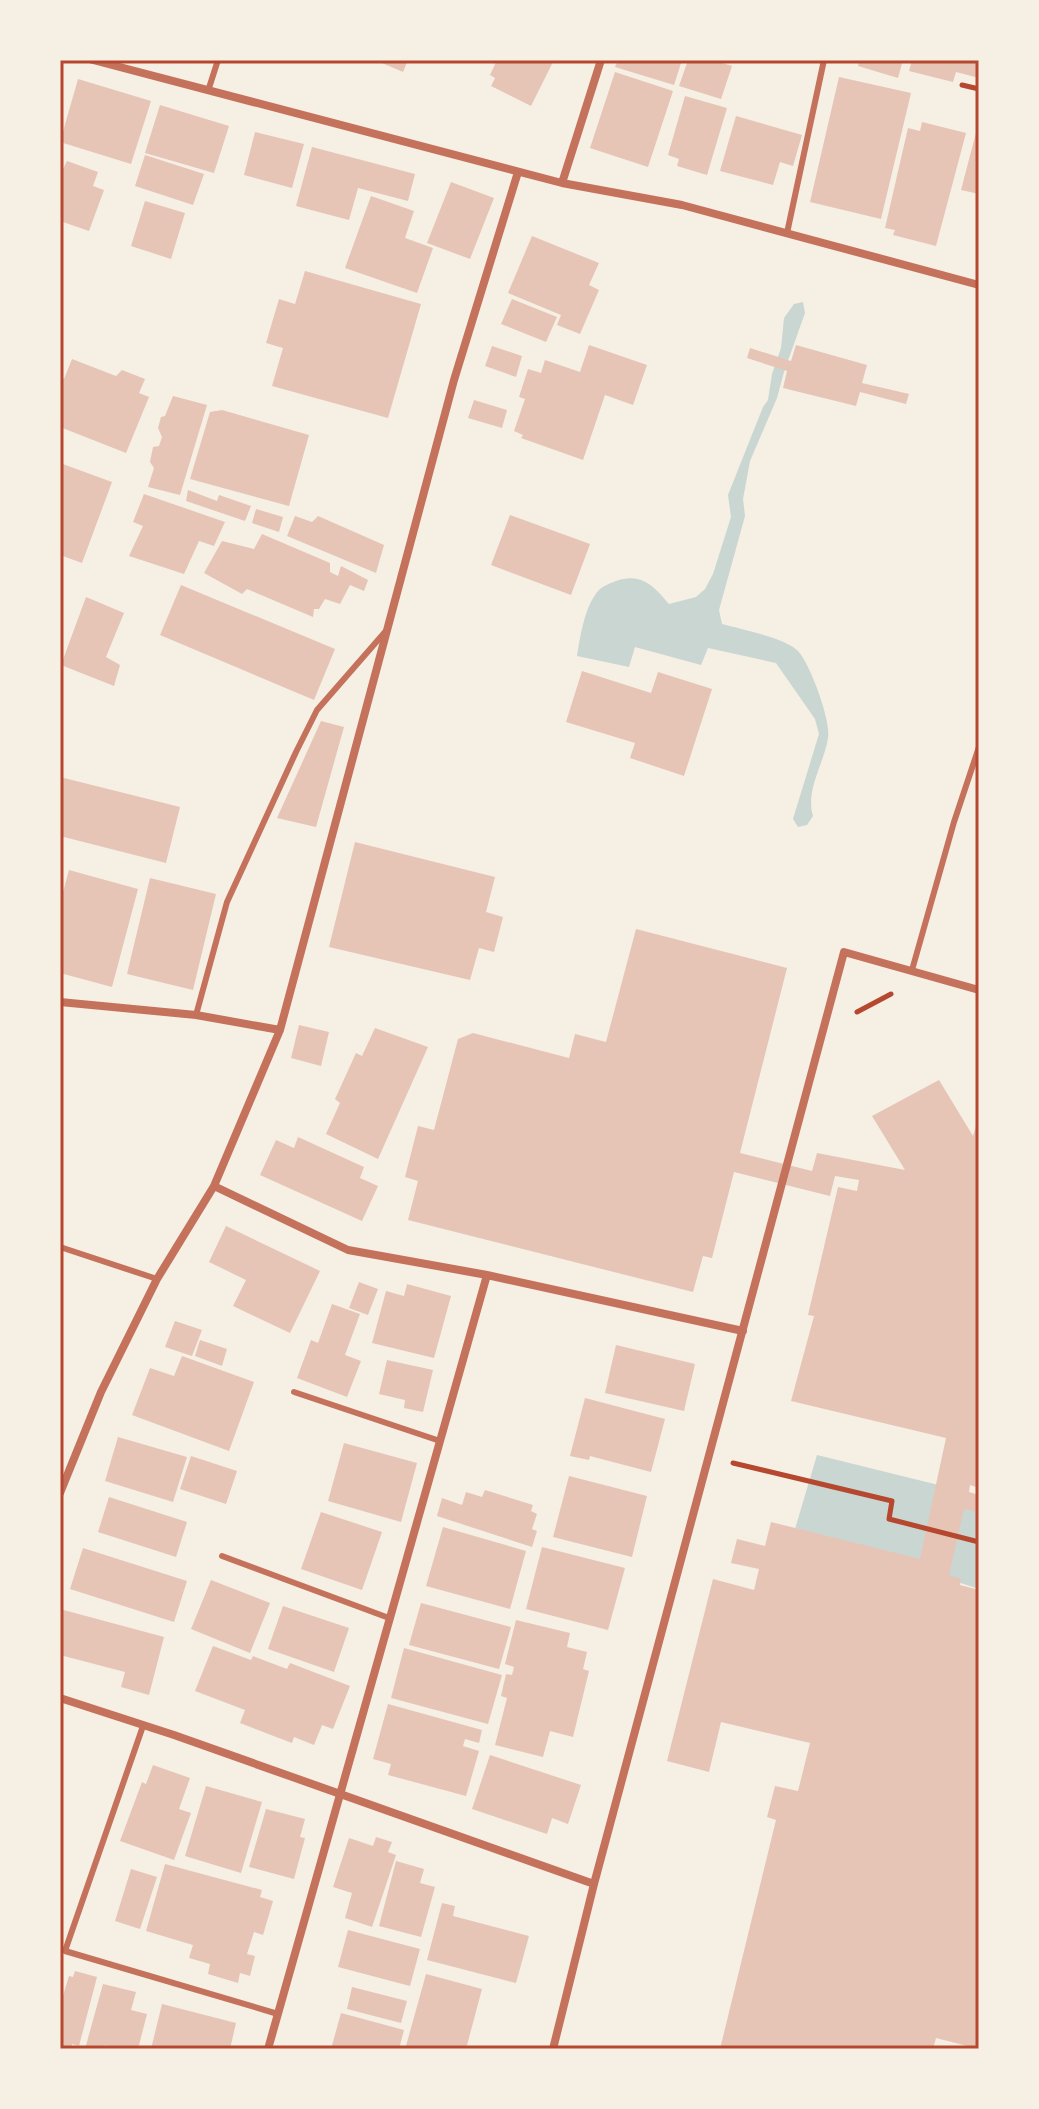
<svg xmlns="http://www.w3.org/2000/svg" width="1039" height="2109" font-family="'Fira Sans',sans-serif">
<rect width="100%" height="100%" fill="#f6efe4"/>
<path fill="#c9d6d2" d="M803 302 805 313 784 372 777 398 750 461 743 499 745 516 719 610 722 624C740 629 786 638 798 651 810 664 831 720 828 738 824 764 805 790 813 816L807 825 798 827 793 819 819 734 815 719 776 663 708 648 701 665 635 647 629 667 577 656C580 637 584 611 595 595 600 587 608 584 616 581 641 572 654 586 669 604L696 597 705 589 713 574 731 517 728 495 763 407 768 400 772 374 781 348 784 318 794 304Z
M817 1455 979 1495V1589L795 1529Z"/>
<path fill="#e6c5b7" d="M375 60H408L403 72Z
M497 60H554L531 106 491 86 495 78 490 75Z
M618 60H682L674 85 615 67Z
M688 60H713L732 66 721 99 679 86Z
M859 60H903L898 78 858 66Z
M912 60H979V78L956 72 953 82 909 71Z
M615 72 673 91 648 167 590 148Z
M839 77 911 93 881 219 810 202Z
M78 79 151 101 131 164 60 142Z
M685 96 727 108 707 175 677 166 679 159 668 155Z
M160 105 229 126 214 173 145 153Z
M736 116 802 135 793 166 780 162 773 185 720 171Z
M922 122 966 133 936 246 893 235 895 230 885 228 908 128 920 131Z
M978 125H979V194L961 190Z
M255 132 304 144 292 188 244 175Z
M312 147 415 174 408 201 358 188 349 220 296 206Z
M145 155 204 174 193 205 135 186Z
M67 161 98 172 93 186 104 190 89 231 60 221V175Z
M451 182 494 198 470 259 427 243Z
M371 196 414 211 405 238 433 248 417 293 345 268Z
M145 201 185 213 171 259 131 246Z
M532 236 599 263 589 285 599 290 580 334 557 325 561 315 508 293Z
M305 271 421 304 388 418 272 386 283 348 266 343 279 299 295 304Z
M512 299 557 317 546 342 501 324Z
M589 345 647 365 633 405 605 395 583 460 521 438 523 435 514 431 525 399 519 397 528 369 541 373 545 360 580 372Z
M796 345 867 365 862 383 909 394 906 404 860 392 856 406 783 388 787 371 747 358 750 348 791 361Z
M492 346 522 356 516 377 485 366Z
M72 359 116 376 122 370 145 379 139 393 149 397 126 453 60 427V378L64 379Z
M173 396 207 405 180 495 148 487 154 468 150 462 153 447 159 446 162 437 158 428 161 417 165 416Z
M474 400 507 410 502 428 468 418Z
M222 410 309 435 289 506 190 479 210 412Z
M60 463 112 482 82 563 60 555Z
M188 490 217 501 219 495 251 506 245 521 186 501Z
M144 494 225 522 214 546 199 541 184 574 129 556 143 526 133 522Z
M256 509 283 517 279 532 252 523Z
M510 515 590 544 571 595 491 565Z
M295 516 312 522 318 516 384 545 376 573 287 536Z
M262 534 330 563V572L338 576 341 566 368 580 364 591 350 585 340 604 325 599 319 609H314L313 617 247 589 242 594 204 573 222 541 254 549Z
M181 585 335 649 314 700 160 635Z
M86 597 124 613 106 657 120 665 114 686 61 665Z
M582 671 651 693 658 672 712 689 684 776 630 758 635 743 566 722Z
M321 721 344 727 316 827 277 818Z
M60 777 180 807 166 863 60 836Z
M355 842 495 877 486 912 503 917 494 952 479 948 470 980 329 947Z
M69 870 138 889 112 987 60 973V903Z
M150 878 216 894 193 990 127 974Z
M636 929 787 968 740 1153 812 1171 817 1153 905 1170 872 1116 939 1080 973 1136 979 1116V1488L970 1485 969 1492 979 1495V1512L964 1509 949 1575 961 1579 960 1585 979 1590V2049L936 2038 933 2049H720L776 1820 767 1817 775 1786 798 1791 810 1743 721 1722 709 1772 667 1761 713 1579 754 1590 759 1569 731 1563 737 1539 765 1546 771 1522 920 1559 946 1438 791 1401 814 1316 808 1315 838 1187 857 1191 859 1180 835 1176 830 1196 734 1172 712 1258 703 1256 693 1292 408 1220 418 1181 405 1177 418 1126 434 1130 458 1039 473 1033 569 1058 575 1034 606 1042Z
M299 1025 329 1032 321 1066 291 1058Z
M375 1028 428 1047 378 1159 326 1134 340 1103 335 1099 356 1053 362 1056Z
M298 1137 364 1167 360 1178 378 1186 362 1221 260 1175 276 1140 294 1148Z
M226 1226 320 1271 290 1333 233 1306 246 1280 209 1262Z
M359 1282 378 1289 368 1315 349 1308Z
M407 1284 451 1296 434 1358 372 1343 386 1291 404 1296Z
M332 1304 360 1314 345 1355 361 1361 347 1397 297 1378 311 1340 318 1343Z
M175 1321 202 1330 192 1356 165 1347Z
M200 1340 227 1349 222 1366 195 1356Z
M616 1345 695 1364 684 1411 605 1393Z
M182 1356 254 1382 229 1451 132 1415 150 1368 174 1376Z
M387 1360 433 1370 423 1412 404 1408 405 1400 379 1394Z
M585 1398 665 1419 651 1472 590 1456 589 1460 570 1456Z
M118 1437 187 1457 173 1502 105 1481Z
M344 1443 417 1463 401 1522 328 1501Z
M191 1456 237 1471 226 1504 180 1489Z
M569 1476 647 1496 632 1557 553 1537Z
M485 1490 533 1505 531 1511 537 1514 532 1529 537 1531 532 1547 437 1516 442 1498 462 1505 466 1492 482 1497Z
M109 1497 187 1522 176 1557 98 1532Z
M321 1512 382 1532 362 1590 301 1569Z
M443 1527 526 1551 510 1609 426 1586Z
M542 1547 625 1568 608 1630 526 1609Z
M83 1548 187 1581 174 1622 70 1589Z
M211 1580 270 1603 250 1653 191 1629Z
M421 1603 511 1627 499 1669 409 1645Z
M283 1606 349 1628 334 1672 268 1649Z
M60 1609 164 1637 149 1695 121 1687 125 1672 60 1655Z
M516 1620 570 1633 567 1647 587 1652 583 1669 589 1671 573 1737 550 1731 543 1757 495 1745 507 1698 501 1696 506 1674 512 1675 514 1667 505 1664Z
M213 1646 251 1660 253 1656 287 1669 290 1663 350 1686 333 1729 322 1725 314 1745 294 1737 292 1743 240 1723 245 1710 195 1691Z
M404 1648 502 1675 488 1724 391 1698Z
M388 1704 482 1730 479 1743 465 1739 463 1746 479 1751 466 1796 388 1775 391 1764 373 1759Z
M490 1755 581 1785 568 1824 552 1818 547 1834 472 1809Z
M153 1765 190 1778 179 1809 191 1813 174 1860 120 1841 142 1782 146 1784Z
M206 1786 262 1802 241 1873 185 1856Z
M266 1809 305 1819 300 1837 305 1838 294 1879 249 1867Z
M376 1837 392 1842 388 1852 396 1855 372 1927 345 1918 352 1893 333 1887 349 1838 373 1846Z
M396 1861 424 1869 420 1883 435 1887 421 1937 379 1926Z
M165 1864 262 1890 260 1897 273 1901 263 1935 254 1932 247 1954 255 1956 250 1976 240 1973 238 1983 208 1974 210 1964 189 1958 193 1945 146 1931Z
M131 1869 157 1877 140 1929 115 1921Z
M442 1903 455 1906 453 1916 529 1936 516 1983 427 1960Z
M348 1930 420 1949 410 1986 338 1967Z
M75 1971 97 1977 79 2046 72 2044 71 2049H60V2005L69 1976 73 1977Z
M426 1974 482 1989 466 2049H419L406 2046Z
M103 1984 136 1992 131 2010 147 2014 138 2049H118L105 2045 104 2049H85Z
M352 1987 407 2001 401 2023 347 2009Z
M162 2004 236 2023 230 2049H151Z
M341 2013 404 2030 399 2049H331Z"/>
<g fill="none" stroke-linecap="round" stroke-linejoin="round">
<path stroke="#b5482f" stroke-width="5" d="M962 85 979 89
M857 1012 891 994
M733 1463 892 1501 889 1519 979 1542"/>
<path stroke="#c5725c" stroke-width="6" d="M208 91 218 60
M787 233 824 60
M912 970 954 822 979 747
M196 1015 227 902 296 752 317 710 385 632
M60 1247 157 1279
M294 1392 440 1441
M222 1556 389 1618
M143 1726 65 1951 278 2014"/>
<path stroke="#c5725c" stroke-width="8" d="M93 60 562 183 682 205 979 285
M562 183 601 60
M60 1002 196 1015 280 1030
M214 1186 348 1250 487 1275 743 1331
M60 1493 101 1392 157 1279 214 1186 280 1030 454 380 518 172
M60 1698 174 1735 594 1884
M268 2049 487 1275
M553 2049 594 1884 844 952 979 990"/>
</g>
<rect width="1039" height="2109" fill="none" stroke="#f6efe4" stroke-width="124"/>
<rect x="62" y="62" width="915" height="1985" fill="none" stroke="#b5482f" stroke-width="3"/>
</svg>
